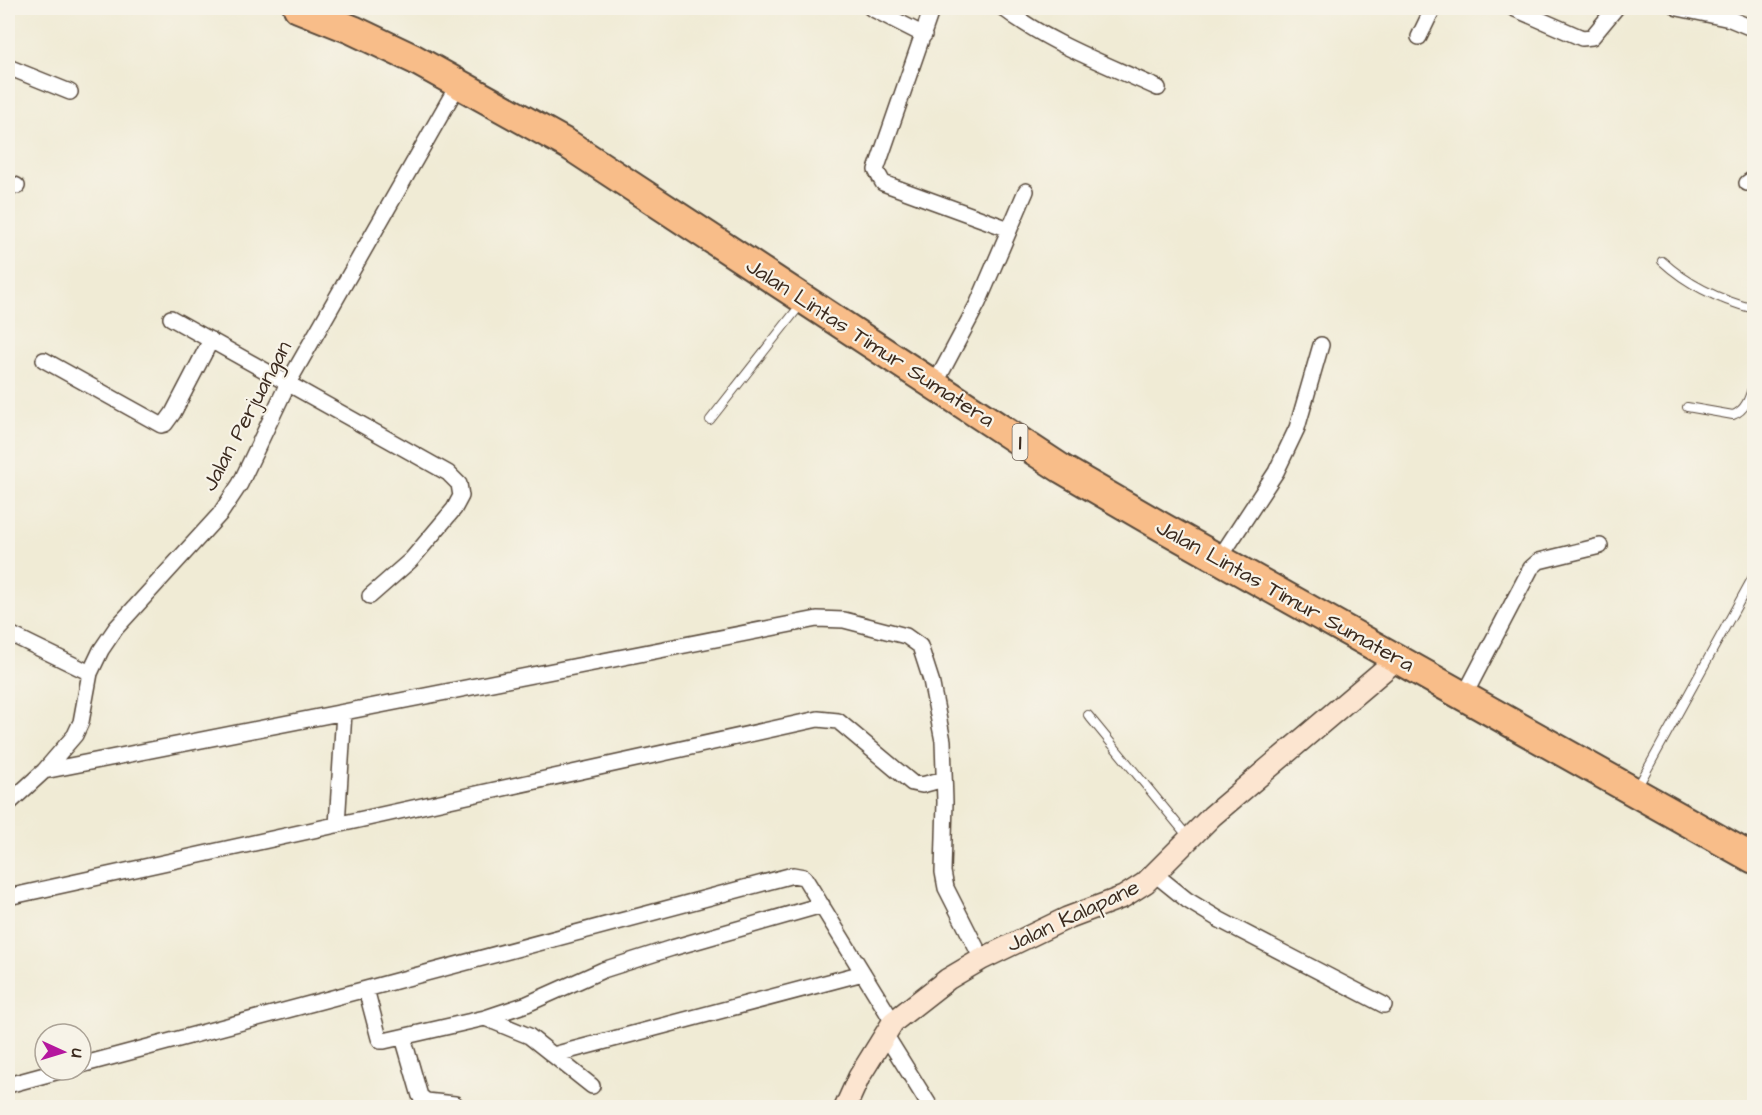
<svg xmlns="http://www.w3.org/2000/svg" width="1762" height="1115" font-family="'Architects Daughter',sans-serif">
<rect width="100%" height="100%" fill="#f7f3e8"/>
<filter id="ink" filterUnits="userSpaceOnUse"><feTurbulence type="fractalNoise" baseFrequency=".0167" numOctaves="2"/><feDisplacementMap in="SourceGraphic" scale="12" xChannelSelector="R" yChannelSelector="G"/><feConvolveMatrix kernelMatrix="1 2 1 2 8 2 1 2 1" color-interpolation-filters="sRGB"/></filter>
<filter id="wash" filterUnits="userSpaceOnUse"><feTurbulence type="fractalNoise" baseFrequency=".008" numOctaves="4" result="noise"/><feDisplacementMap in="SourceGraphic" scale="24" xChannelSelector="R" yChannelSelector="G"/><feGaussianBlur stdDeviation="1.35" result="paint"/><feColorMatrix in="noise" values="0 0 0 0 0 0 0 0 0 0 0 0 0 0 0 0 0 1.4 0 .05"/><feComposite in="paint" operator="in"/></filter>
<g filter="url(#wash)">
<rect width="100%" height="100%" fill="#f0ebd5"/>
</g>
<g filter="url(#ink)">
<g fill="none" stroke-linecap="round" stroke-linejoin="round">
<defs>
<path id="lane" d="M1662 261C1688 285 1720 300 1754 309
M1687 407 1733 415C1747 410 1750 395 1754 382
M710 420 802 303
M1088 715 1189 838
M1637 788 1754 575"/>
<path id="street" d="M871 8 924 35
M932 8 876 170 883 183 1009 229
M1003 8C1048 43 1106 64 1158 88
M1513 8 1582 38 1592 37 1616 8
M1678 8 1730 19 1754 29
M1419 37 1433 8
M8 67 70 92
M8 182 17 186
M1747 183 1754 178
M171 318 448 473 459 484 461 496 454 509 411 560 370 596
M44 360 161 425 165 424 173 413 211 340
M934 386 978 303 1026 191
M1219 559 1276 472 1297 428 1321 345
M8 633 90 673
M1464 696 1531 568 1539 561 1600 546
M44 771 817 619 844 620 906 636 920 646 931 680 943 741 945 802 943 872 946 888 982 959
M8 804 44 771 75 735 81 722 90 673 101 650 116 628 220 514 240 484 288 383 459 83
M337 825 344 712
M1156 875 1187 900 1220 920 1384 1005
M8 897 818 719 838 721 912 783 922 785 944 779
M366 989 379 1038 381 1041H384L485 1018 527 1004 603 970 672 948 822 905
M485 1018 529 1036 592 1086
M885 1034 931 1108
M403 1037 420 1096 426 1101 455 1104 459 1108
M553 1055 863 973
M81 1065 793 875 804 877 893 1022
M8 1085 63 1070"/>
<path id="secondary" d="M845 1108 859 1077 893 1022 948 979 982 959 1067 918 1123 897 1145 883 1212 816 1397 659"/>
<path id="highway" d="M298 8 353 30 414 59 569 145 1062 469 1162 527 1754 859"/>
</defs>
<use href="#lane" stroke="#564739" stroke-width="10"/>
<use href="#street" stroke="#564739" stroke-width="18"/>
<use href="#secondary" stroke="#564739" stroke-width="24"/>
<use href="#highway" stroke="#564739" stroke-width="32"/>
<use href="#lane" stroke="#fff" stroke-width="8"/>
<use href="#street" stroke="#fff" stroke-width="15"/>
<use href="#secondary" stroke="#fce5d0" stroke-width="21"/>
<use href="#highway" stroke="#f8bd89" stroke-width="28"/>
</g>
</g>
<g text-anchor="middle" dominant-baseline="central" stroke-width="4.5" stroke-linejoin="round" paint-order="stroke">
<rect fill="#f7f3e8" stroke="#73665b" stroke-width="1.5" x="1012.5" y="424" width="15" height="36" rx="4.5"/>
<g font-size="21" font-weight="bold" fill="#3b2a1e">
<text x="1020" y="442">1</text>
</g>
<g font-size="22" fill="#3b2a1e" stroke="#f7f3e8">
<text transform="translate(870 343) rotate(33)">Jalan Lintas Timur Sumatera</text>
<text transform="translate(247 416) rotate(-62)">Jalan Perjuangan</text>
<text transform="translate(1285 596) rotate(29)">Jalan Lintas Timur Sumatera</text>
<text transform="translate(1073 916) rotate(-25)">Jalan Kalapane</text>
</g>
</g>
<rect width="1762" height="1115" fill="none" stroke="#f7f3e8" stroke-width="30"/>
<g transform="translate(63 1052) rotate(94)"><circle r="28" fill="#f7f3e8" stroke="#aca397" stroke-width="1.5"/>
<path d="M0-4.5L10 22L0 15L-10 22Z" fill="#b5179e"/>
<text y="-9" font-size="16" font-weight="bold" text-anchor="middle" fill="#3b2a1e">U</text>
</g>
</svg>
